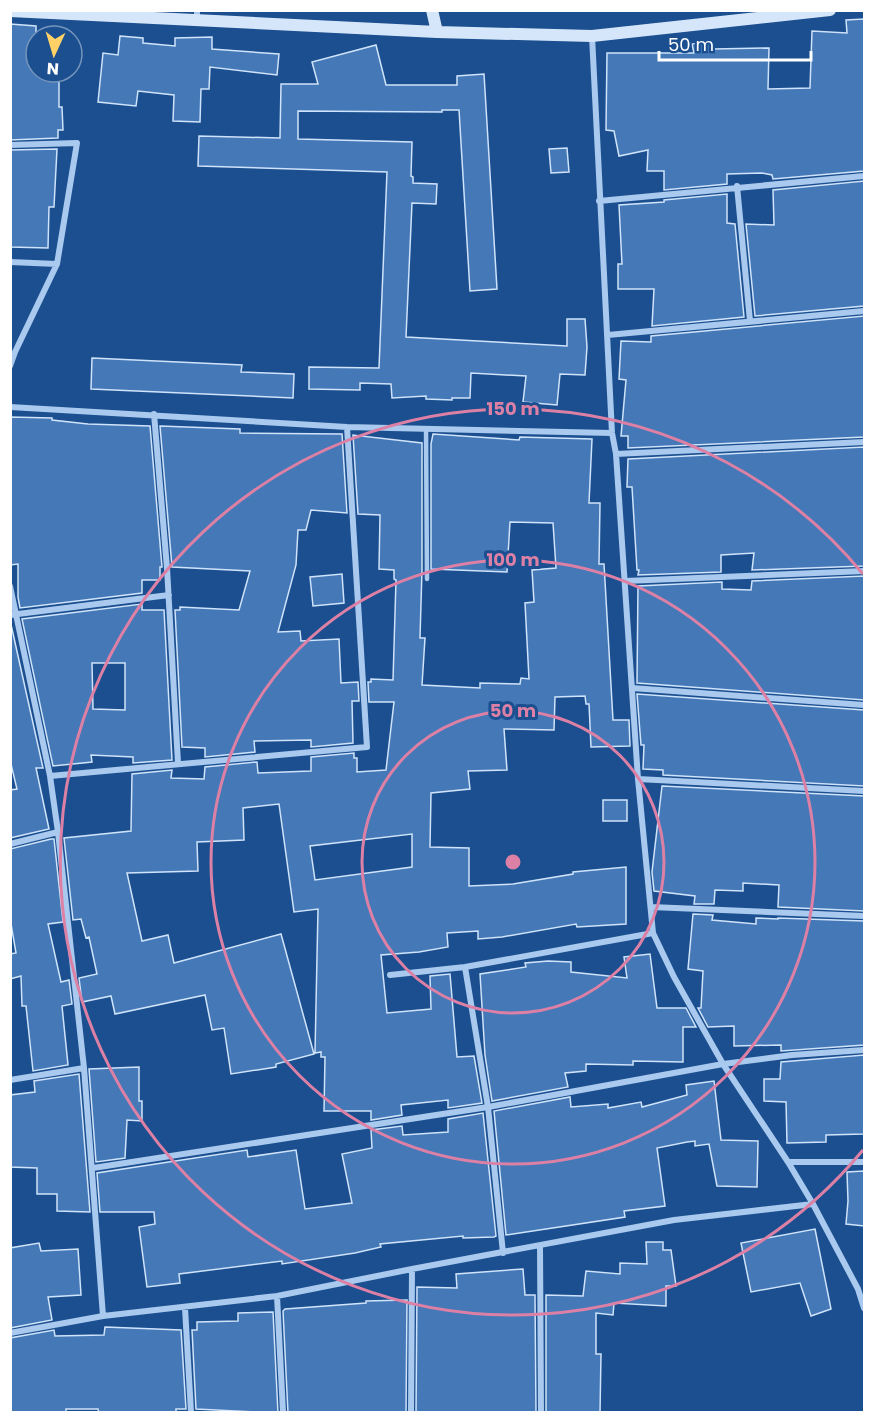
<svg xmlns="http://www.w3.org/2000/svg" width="875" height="1423" font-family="Poppins,sans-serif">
<rect width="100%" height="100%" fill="#1b4f8f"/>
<path fill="#4478b7" stroke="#cfe3fa" stroke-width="1.5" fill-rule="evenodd" d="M864 19V171L773 179 772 175 762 173 727 174V184L664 190V171H647L648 150 619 156 614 131 606 130 607 53H694L692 44 712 41 713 49 769 48 768 89 810 88 812 31 847 33 846 20Z
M10 24 36 26V72H56L55 80H59V107H62L63 130H58V138L10 140Z
M120 36 143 38V43L175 46V38L212 37V49L279 54 277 75 210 67 209 89H201L200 122 173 121 174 95 138 91 136 106 98 102 103 53 118 55Z
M376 45 386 85H457V76L484 74 497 289 470 291 459 110H442V112L298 111V139L412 142 411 176 413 177V183L437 184 436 204 412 203 406 337 567 346V319H585L587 347 585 375 560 374 557 405 523 402 526 376 471 373 470 398H452V400L426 399V396L392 398 391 384 360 383V390L309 389V367L379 368 387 172 198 166 199 136 280 138 281 84H318L312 62Z
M567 148 569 172 551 173 549 149Z
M57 149 54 207H49L48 248 10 247V150Z
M864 181V306L755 316 746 224 774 225 773 190Z
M727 194V223L735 224 744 317 652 326 654 289H618V264H622L619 205 664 202V200Z
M864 316V437L628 448V436H621L626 380 619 379 621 341 651 342V336Z
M92 358 242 365 241 372 294 374 293 398 91 389Z
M10 417 52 418V420L88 424 150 426 162 567H160V580H142V593L20 608 18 597V564L10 565Z
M160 426 240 429V433L342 434 347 513 311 510 306 530H298L296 565 278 632 300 631 301 641 339 639 341 683 358 682 359 701H352L353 743 311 747V740L254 741 255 752 205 757V748L182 747 175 610H180V607L239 610 250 571 172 567Z
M433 434 519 440 520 437 592 439 589 503H600L599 564H604L613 720H629L630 746 591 747 589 704H586L585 696 555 697 554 730 504 729 507 770 468 771 470 789 431 793 430 847 469 848V886L513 884 573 874V872L626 867V924L577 927 576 924 502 937 478 939V931L447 933 448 947 419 952 381 955 387 1013 431 1009 430 976 450 974 457 1057 474 1056 482 1103 448 1108V1100L401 1105 402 1115 371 1120V1111H324L325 1057H321V1052L315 1053 318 909 294 912 279 804 243 808 244 840 197 842 198 871 127 873 142 941 168 935 174 963 281 934 314 1054 276 1064V1067L231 1074 224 1028 212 1030 205 995 115 1014 111 996 82 1002 79 978 97 974 89 937 86 938 81 919 73 920 64 838 131 831 132 774 172 770 171 778 204 779 205 767 257 762 258 773 311 771V757L354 753V758H357V772L386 770 394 702H369L368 682H371V679L393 680 396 580 394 579V570L379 569 380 515 358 514 353 435 422 443V569L420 638H425L422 685 480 688V683L520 684 521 678 529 679 525 603 534 602 532 570 556 568 553 523 510 522 507 572 431 569V444ZM412 834V867L315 880 310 846Z
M864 447V566L752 570 754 553 721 555V572L638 575 639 570H637L632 487H627L628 459Z
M342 574 344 603 313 606 310 577Z
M864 576V700L637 683 638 586 722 582V589L751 590 752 581Z
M142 604V610H164L172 760 133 763V757L91 755 92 762 53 766 22 619ZM92 663H125V710L93 709Z
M10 620 43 768H36L49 829 10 838V790L17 789 10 760Z
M637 694 864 710V786L663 775V770L643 769 644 745H641Z
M662 786 864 796V911L778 907 779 885 743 883V891L715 890 714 904H694L695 896 654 891 652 872Z
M603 800H627V821H603Z
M51 839H54L63 922 48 924 61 982 69 980 72 1004 62 1006 68 1065 33 1071 26 1006H22L21 976 10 979V954L16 953 10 918V849Z
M693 914 713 915 712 920 756 924V918L778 919V918L864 921V1045L781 1051V1045L734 1046V1026L708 1027 698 1008H701L703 971 688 969Z
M650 954 657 1008H686L696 1027H683V1062L633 1061V1065L586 1064V1071L565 1073 568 1087 492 1101 485 1055 480 974 526 967 525 963 548 961 571 962V972L627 978 624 957Z
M864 1055V1134L826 1135V1142L787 1143 786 1102 764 1101V1079H780L781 1062Z
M139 1067V1101H142V1121L127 1120 125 1158 96 1162 89 1069Z
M79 1074 90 1212 57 1211V1194H37V1168L10 1167V1095L35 1092 34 1081Z
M714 1081 721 1140 758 1141 757 1187 717 1186 709 1144 695 1146V1141L687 1142 657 1148 665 1206 624 1211 625 1217 506 1235 494 1111 570 1097 571 1107 608 1104V1108L641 1102 642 1107 687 1095 686 1085Z
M483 1113 496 1236 494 1237 463 1238V1236L380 1244 381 1247 355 1253 282 1264V1261L179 1274 180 1283 147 1287 139 1227 155 1224 154 1212H100L97 1173 247 1150 248 1157 296 1150 305 1209 352 1203 342 1154 372 1148 371 1130 402 1126 403 1135 448 1132V1119Z
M864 1171V1226L846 1224 848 1201 847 1172Z
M815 1229 831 1309 811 1316 800 1283 751 1292 741 1243Z
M646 1242H663V1250H671L676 1286H666V1306L614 1303 613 1315 596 1313V1354H601L600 1413H546V1295L583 1296 586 1271 620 1274V1263L647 1264Z
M39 1243 41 1251 78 1249 81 1295 48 1297 52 1320 10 1328V1248Z
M523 1269 525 1295H535L536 1413H416L417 1287 457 1288 456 1274Z
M407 1300 406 1413H288L283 1311 285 1309 366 1303V1301Z
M273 1312 278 1413 196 1409 192 1330H197V1322L238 1321V1313Z
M105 1327 181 1330 186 1409H176V1413H99L98 1409H66V1413H10V1338L54 1330 55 1336 104 1335Z"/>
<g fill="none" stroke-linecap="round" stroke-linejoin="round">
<path stroke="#a9c9ee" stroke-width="4.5" d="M426 429 427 579"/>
<path stroke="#a9c9ee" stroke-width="6" d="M197 20V10
M592 36 612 433 616 454 638 779 653 933 674 977 723 1064 788 1162 813 1204 858 1289 864 1308
M10 145 77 143 57 264
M737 186 750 321
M599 201 864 176
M10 262 57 264 15 352 10 366
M608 335 864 311
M10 407 347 427 612 433
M154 414 167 568 178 763
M616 454 864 442
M625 581 864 571
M10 586 50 776 58 832 84 1068 103 1316
M10 615 169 595
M632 688 864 705
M50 776 367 747 347 427
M638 779 864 791
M10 844 58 832
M651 907 864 916
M390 975 465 967
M10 1080 84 1068
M788 1162H864
M93 1168 488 1107 723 1064 792 1055 864 1050
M540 1246 541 1412
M503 1253 488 1107 465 967 653 933
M277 1296 283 1412
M185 1308 191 1412
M10 1333 103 1316 277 1296 412 1269 674 1220 813 1204
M411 1412 412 1269"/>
<path stroke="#d6e6fa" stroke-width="12" d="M432 10 437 32
M10 11 437 32 592 36 830 10"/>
</g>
<g fill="none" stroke="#dd80a5" stroke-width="3">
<circle cx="513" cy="862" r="151"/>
<circle cx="513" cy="862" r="302"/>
<path d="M863 1150A453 453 0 1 1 863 574"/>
</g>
<circle cx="513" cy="862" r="9" fill="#dd80a5" stroke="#1b4f8f" stroke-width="3"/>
<g font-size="18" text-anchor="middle" font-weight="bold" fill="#dd80a5" stroke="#1b4f8f" stroke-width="6" stroke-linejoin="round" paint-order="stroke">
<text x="513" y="415">150 m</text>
<text x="513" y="566">100 m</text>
<text x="513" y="717">50 m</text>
</g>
<rect width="875" height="1423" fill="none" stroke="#ffffff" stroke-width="24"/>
<g transform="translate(54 54) rotate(184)"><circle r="28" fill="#1b4f8f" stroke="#7695bc" stroke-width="1.5"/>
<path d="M0-4.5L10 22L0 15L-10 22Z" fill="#ffd166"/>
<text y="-9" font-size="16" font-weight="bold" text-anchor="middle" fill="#ffffff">N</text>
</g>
<path d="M659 51v9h152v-9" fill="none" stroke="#ffffff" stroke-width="3"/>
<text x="668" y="51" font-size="18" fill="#ffffff" stroke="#1b4f8f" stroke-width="4.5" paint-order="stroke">50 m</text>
</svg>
